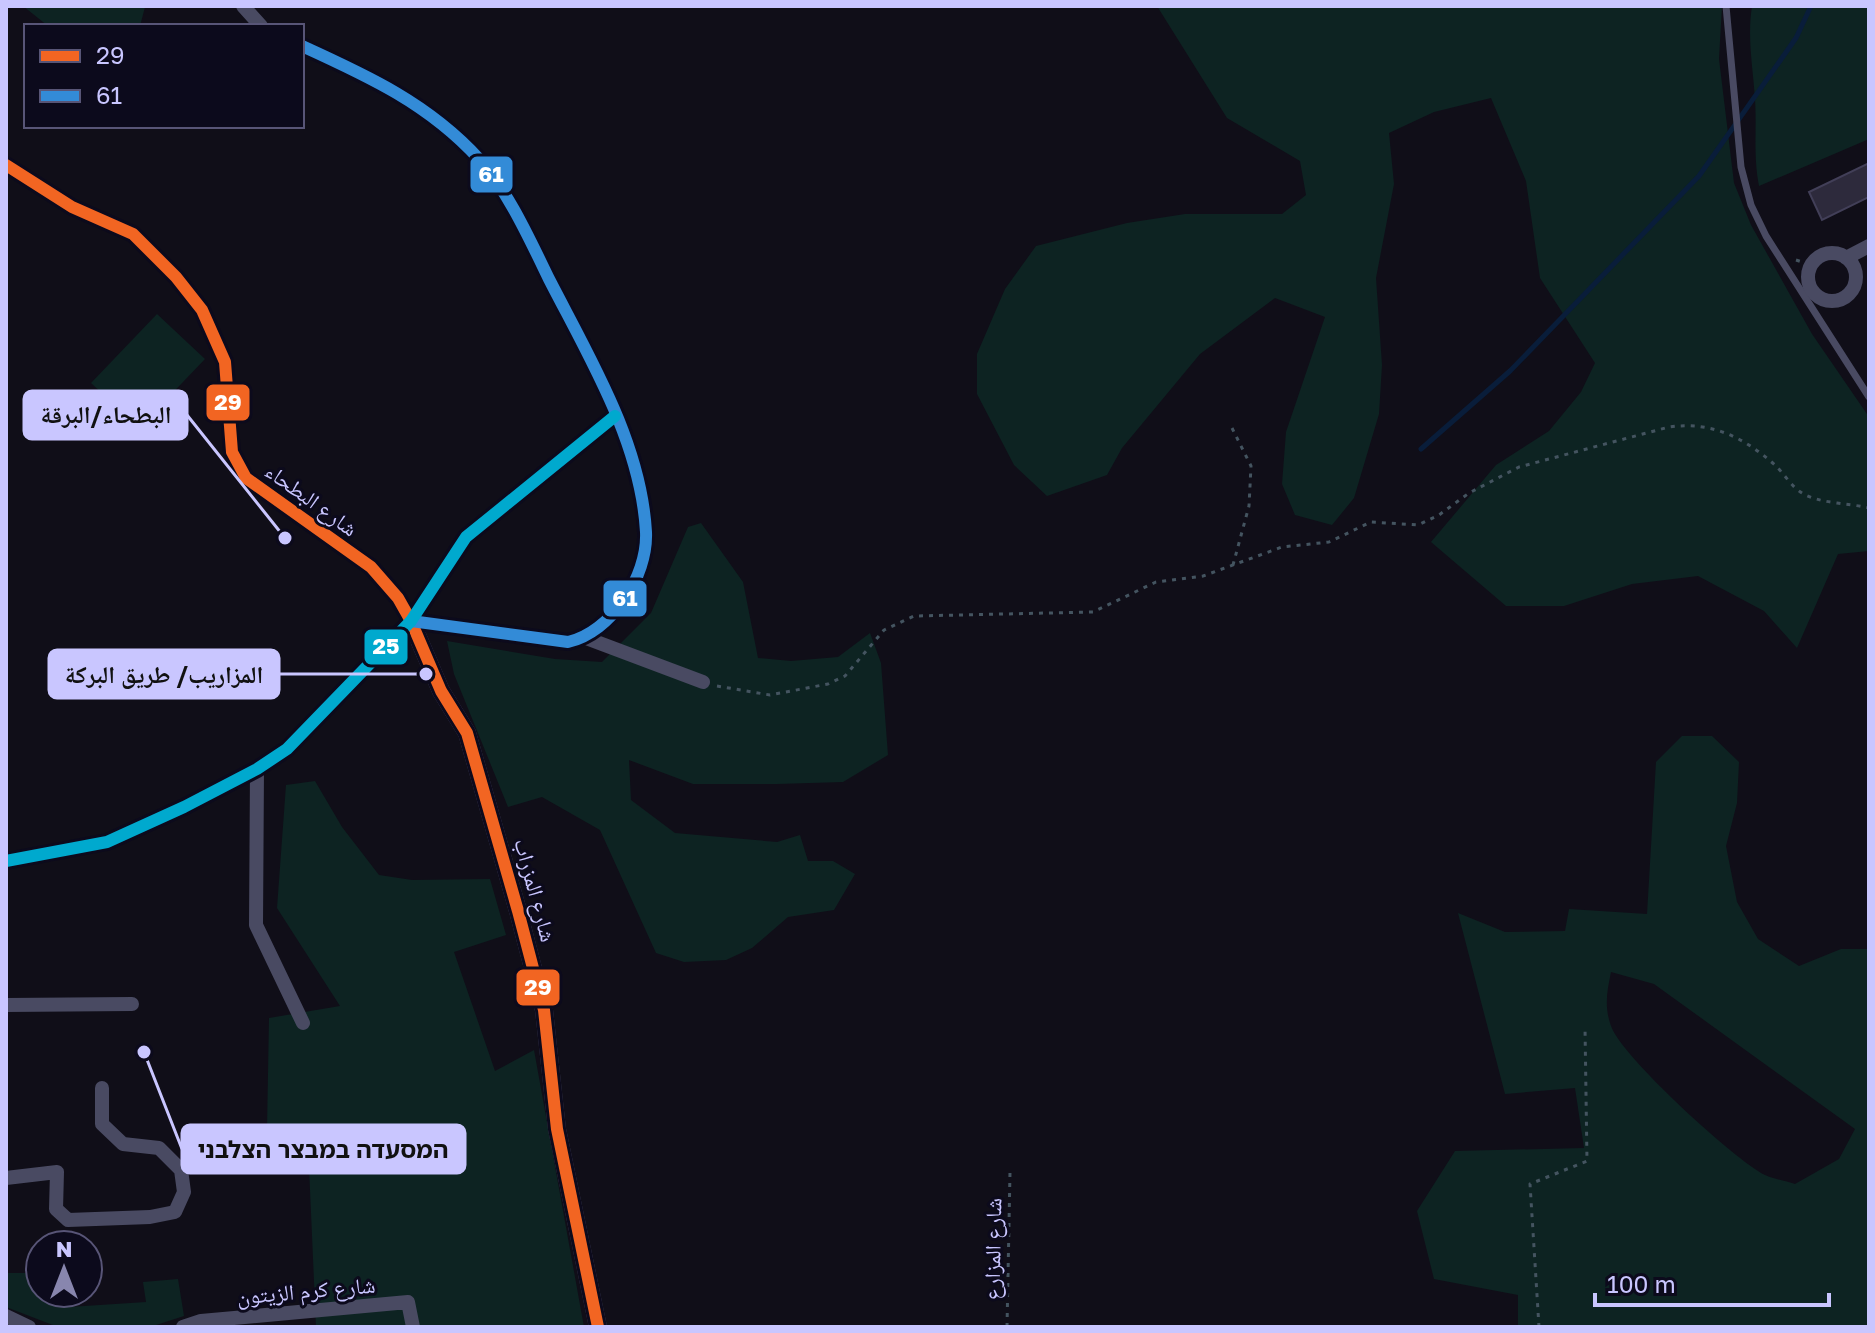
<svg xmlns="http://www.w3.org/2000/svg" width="1875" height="1333" font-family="'Golos Text','Noto Naskh Arabic','Noto Sans Hebrew',sans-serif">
<rect width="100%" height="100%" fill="#100e18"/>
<path fill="#0d2322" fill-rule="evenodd" d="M23 6 145 7 140 26H48Z
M1157 6H1722L1719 59 1734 183 1751 225 1812 334 1869 417V551L1838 554 1797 648 1764 611 1698 576 1632 584 1564 606H1506L1431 542 1496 465 1549 431 1581 392 1595 363 1540 278 1526 181 1491 98 1434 112 1389 133 1394 184 1376 278 1382 365 1379 414 1354 498 1332 525 1295 515 1282 484 1286 432 1325 317 1275 298 1200 354 1122 448 1107 475 1047 496 1014 465 977 394V354L1005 289 1036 246 1127 223 1185 214H1282L1306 195 1300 161 1227 118Z
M1752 6H1869V139L1759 186C1753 154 1757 131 1755 99 1753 67 1747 38 1752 6Z
M157 314 205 359 139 428 91 383Z
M701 523 743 582 758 658 791 661 838 657 870 633 881 663 888 755 843 782 777 784H693L629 760 631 800 675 833 777 842 800 835 808 861H833L855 874 834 910 788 917 752 948 726 960 684 962 656 953 600 830 542 797 508 807 454 674 447 641 555 659 602 662 651 613 688 527Z
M1682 736H1712L1739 762 1737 803 1726 846 1737 902 1758 939 1799 966 1841 949H1869V1327H1518V1295L1434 1279 1417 1211 1455 1151 1584 1148 1575 1088 1505 1094 1458 913 1505 932 1565 931 1569 909 1647 914 1656 762ZM1611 972 1654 984 1855 1129 1839 1159 1795 1184C1786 1181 1774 1179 1765 1175 1736 1161 1621 1056 1611 1026 1604 1006 1607 992 1611 972Z
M315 781 342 827 379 875 412 880 490 879 506 935 454 952 495 1071 534 1050 584 1327H316L308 1144 267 1129 269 1018 340 1006 277 908 286 785Z
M6 1273H40V1293H68L69 1307 146 1302 143 1282 178 1279 184 1316 150 1327H58L6 1307Z"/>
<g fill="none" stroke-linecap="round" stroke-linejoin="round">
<path stroke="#091d3a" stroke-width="5" d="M1421 449 1510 371 1699 176 1796 38 1811 6"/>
</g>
<path fill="#2d2a3c" stroke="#423f58" stroke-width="2" d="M1869 163V197L1822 220 1809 192Z"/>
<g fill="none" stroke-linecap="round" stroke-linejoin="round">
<path stroke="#445460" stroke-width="3" stroke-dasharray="4 6" stroke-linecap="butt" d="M1796 260 1811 265
M1232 428 1251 466 1249 506 1233 565
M717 686 770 695 828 684 845 676 884 630 914 616 1093 612 1156 582 1203 576 1282 547 1329 542 1371 522 1418 525 1439 515 1469 493 1519 467 1669 427C1711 421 1744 437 1776 466 1784 474 1792 487 1802 493 1820 504 1849 503 1869 508
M1007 1327 1010 1172
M1539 1327 1530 1184 1587 1161 1585 1027"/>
<path stroke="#494a62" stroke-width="7" d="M1726 6 1741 167 1751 205 1766 236 1869 397"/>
<path stroke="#494a62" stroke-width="14" d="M243 6 261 26
M6 165 72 207 133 234 176 277 202 310 225 362 232 452 246 478 371 567 398 598 411 621 568 642C611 632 648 577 646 532 641 442 589 357 549 279 529 238 509 193 479 159 429 104 368 76 302 46
M1808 277a24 24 0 1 1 48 0a24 24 0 1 1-48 0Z
M1846 258 1869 246
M586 638 703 682
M257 769 256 925 303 1023
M6 861 107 842 184 807 257 769 287 749 411 621 466 537 615 416
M6 1005 132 1004
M6 1178 57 1172 56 1209 68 1220 150 1217 175 1212 184 1192 181 1170 159 1148 123 1144 102 1124V1088
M6 1316 29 1327
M183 1327 201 1321 408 1302 413 1327"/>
<path stroke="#494a62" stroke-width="18" d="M411 621 441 691 467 733 518 911 544 1010 557 1129 598 1327"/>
<defs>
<path id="bus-1" d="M6 165 72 207 133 234 176 277 202 310 225 362 232 452 246 478 371 567 398 598 411 621 441 691 467 733 518 911 544 1010 557 1129 598 1327"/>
<path id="bus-2" d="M302 46C368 76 429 104 479 159 509 193 529 238 549 279 589 357 641 442 646 532 648 577 611 632 568 642L411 621"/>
<path id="bus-3" d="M6 861 107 842 184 807 257 769 287 749 411 621 466 537 615 416"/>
</defs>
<use href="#bus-1" stroke="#0c0a1c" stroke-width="18"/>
<use href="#bus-2" stroke="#0c0a1c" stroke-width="18"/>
<use href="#bus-3" stroke="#0c0a1c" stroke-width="18"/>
<use href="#bus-1" stroke="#f26522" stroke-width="12"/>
<use href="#bus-2" stroke="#338bd7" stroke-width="12"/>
<use href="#bus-3" stroke="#00a9ce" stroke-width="12"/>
</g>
<g text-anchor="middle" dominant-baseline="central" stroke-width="6" stroke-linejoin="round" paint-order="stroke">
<g font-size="22" fill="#c9c6ff" stroke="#0c0a1c">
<text transform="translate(312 499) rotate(36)">شارع البطحاء</text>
<text transform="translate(536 890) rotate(75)">شارع المزراب</text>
<text transform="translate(992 1249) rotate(-89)">شارع المزارع</text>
<text transform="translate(306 1290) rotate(-5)">شارع كرم الزيتون</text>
</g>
</g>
<path fill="none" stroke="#c9c6ff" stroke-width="3" d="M285 538L187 415M426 674L279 674M144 1052L182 1149"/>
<g fill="#c9c6ff" stroke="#0c0a1c" stroke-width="3">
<circle cx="285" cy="538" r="8"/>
<circle cx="426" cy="674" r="8"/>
<circle cx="144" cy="1052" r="8"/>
</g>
<g fill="#c9c6ff" stroke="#c9c6ff" stroke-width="3">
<rect x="24" y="391" width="163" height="48" rx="8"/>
<rect x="49" y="650" width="230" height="48" rx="8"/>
<rect x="182" y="1125" width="283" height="48" rx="8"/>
</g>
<g font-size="24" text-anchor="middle" font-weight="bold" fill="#111">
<text x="106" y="423">البطحاء/البرقة</text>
<text x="164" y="683">المزاريب/ طريق البركة</text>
<text x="323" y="1158">המסעדה במבצר הצלבני</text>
</g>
<g stroke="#0c0a1c" stroke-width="3">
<rect x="469" y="155" width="45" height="39" rx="8" fill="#338bd7"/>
<rect x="205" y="383" width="46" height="39" rx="8" fill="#f26522"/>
<rect x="602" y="579" width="46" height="39" rx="8" fill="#338bd7"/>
<rect x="363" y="628" width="46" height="38" rx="8" fill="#00a9ce"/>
<rect x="515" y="968" width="46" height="39" rx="8" fill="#f26522"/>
</g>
<g font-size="22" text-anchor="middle" font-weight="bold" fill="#fff">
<text x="491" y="182">61</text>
<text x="228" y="410">29</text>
<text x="625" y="606">61</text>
<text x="386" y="654">25</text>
<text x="538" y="995">29</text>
</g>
<rect width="1875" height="1333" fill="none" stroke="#c9c6ff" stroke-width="16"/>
<rect x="24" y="24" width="280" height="104" fill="#0c0a1c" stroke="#585577" stroke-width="2"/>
<rect x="40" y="50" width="40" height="12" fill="#f26522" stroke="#585577" stroke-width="2"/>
<text x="96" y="64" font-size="24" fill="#c9c6ff">29</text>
<rect x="40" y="90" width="40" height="12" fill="#338bd7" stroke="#585577" stroke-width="2"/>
<text x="96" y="104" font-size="24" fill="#c9c6ff">61</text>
<g transform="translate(64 1269)"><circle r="38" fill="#0c0a1c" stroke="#585577" stroke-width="2"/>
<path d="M0-6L14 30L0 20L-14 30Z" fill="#8886ae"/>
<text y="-12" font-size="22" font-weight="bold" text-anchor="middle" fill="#c9c6ff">N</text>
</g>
<path d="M1595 1293v12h234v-12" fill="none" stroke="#c9c6ff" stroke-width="4"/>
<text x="1607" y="1293" font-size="24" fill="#c9c6ff" stroke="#0c0a1c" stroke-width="6" paint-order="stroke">100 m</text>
</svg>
